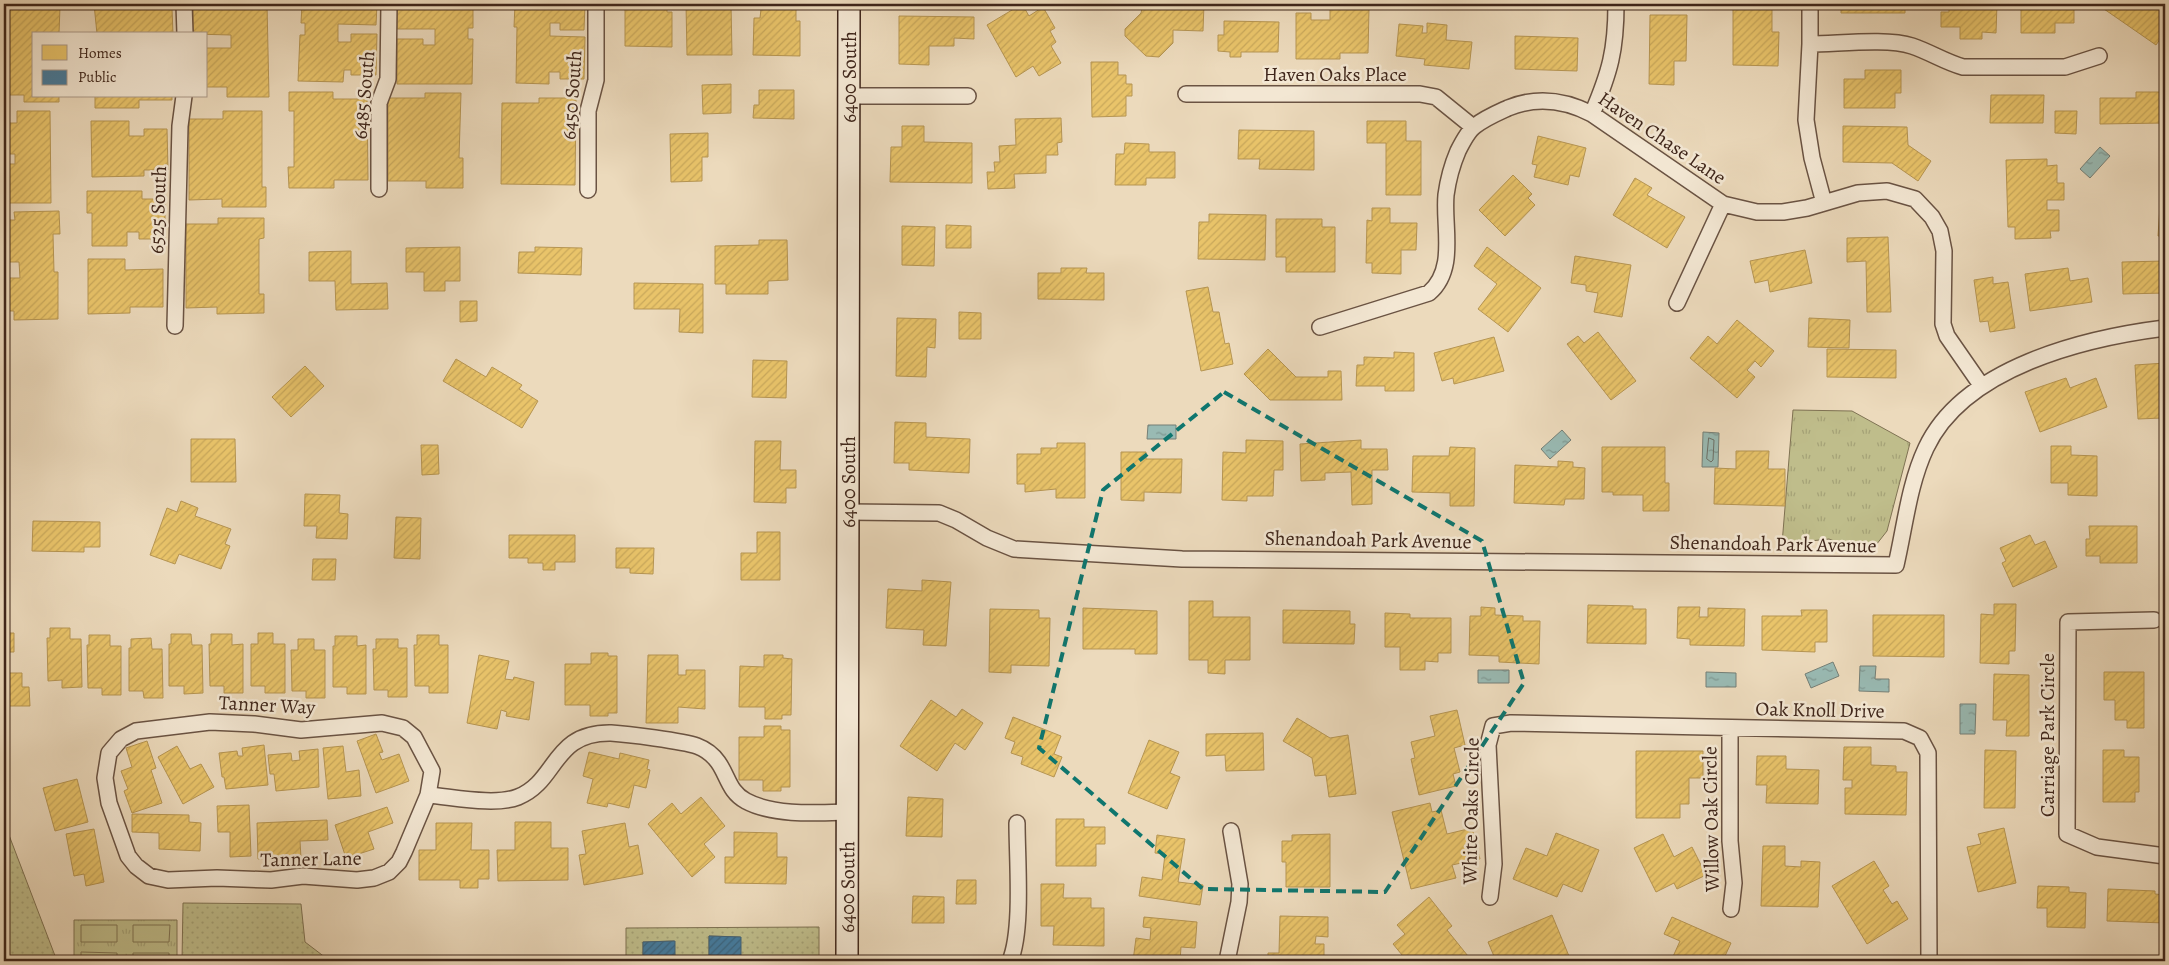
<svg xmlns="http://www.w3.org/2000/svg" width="2169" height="965" font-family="Alegreya,serif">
<defs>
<pattern id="grass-dots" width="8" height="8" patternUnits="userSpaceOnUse" patternTransform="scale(1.25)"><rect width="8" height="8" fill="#bfbd8b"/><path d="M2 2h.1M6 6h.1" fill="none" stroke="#a5a277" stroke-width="1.8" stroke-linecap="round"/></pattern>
<pattern id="park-tufts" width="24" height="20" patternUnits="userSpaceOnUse" patternTransform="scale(1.25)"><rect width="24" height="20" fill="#bfbd8b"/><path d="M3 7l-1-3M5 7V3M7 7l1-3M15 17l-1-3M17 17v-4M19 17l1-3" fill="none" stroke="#a5a277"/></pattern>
<pattern id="water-ripples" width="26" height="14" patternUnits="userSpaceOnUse" patternTransform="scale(1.25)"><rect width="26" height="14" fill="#99bab3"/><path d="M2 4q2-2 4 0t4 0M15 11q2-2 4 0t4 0" fill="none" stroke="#7e9791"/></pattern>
<pattern id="homes-hatch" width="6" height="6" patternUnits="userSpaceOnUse" patternTransform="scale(1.25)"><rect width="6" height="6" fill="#e9c46a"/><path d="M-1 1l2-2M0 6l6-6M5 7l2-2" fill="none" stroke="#c9a85b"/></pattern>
<pattern id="public-hatch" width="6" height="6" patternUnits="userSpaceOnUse" patternTransform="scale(1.25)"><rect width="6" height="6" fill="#457b9d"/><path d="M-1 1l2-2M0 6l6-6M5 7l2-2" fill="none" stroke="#3b657f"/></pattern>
</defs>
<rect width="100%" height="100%" fill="#ecdabc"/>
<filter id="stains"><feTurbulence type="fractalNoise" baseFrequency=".004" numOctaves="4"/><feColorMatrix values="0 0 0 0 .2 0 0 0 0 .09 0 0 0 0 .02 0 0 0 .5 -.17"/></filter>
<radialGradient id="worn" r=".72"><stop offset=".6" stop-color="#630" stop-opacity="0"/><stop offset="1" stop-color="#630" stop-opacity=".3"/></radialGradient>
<path fill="url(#grass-dots)" stroke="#7f7253" d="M4 822 57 961H4Z
M183 903 301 904 305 942 330 961H182Z
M819 927V961H740V937L709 936V961H675L674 941 643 942V961H626V928Z"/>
<path fill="url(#park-tufts)" stroke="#7f7253" d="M1793 410 1852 411 1910 443 1887 531 1876 545 1859 551 1829 539 1782 544Z
M74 920H177V961H74Z"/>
<path fill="#bfbd8b" stroke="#7f7253" d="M81 925H117V942H81Z
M133 925H170L169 942H133Z
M81 952 117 953V961H81Z
M133 953H169V961H133Z"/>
<path fill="url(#water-ripples)" stroke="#757f76" d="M2100 147 2110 156 2090 178 2080 169Z
M1148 425H1176V439H1147Z
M1562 430 1571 440 1550 459 1541 449Z
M1703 432 1719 433 1718 467H1702Z
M1833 662 1839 676 1811 688 1805 674Z
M1860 666H1876L1875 679H1889V692L1859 691Z
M1478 670H1509V683H1478Z
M1706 672 1736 673V687H1706Z
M1960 704H1976L1975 734H1960Z"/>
<path fill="url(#homes-hatch)" stroke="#b69552" d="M94 4H139V9H172L173 34H97Z
M193 4H267L269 97H227V87H206V48H231V35L193 34Z
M302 4H377L376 25 338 24V42H351V34H377L376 75H351V70H344L343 82 298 81 300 35H305V23H301Z
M397 4H473V28H468V39H473L472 84H397V39H423V45H435V29H397Z
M515 4H585L584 30H560V23H550V36L585 37 584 79H560V72H549V84L516 83 517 27H514Z
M625 4H667V12H672V47L625 46Z
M686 4H731L732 55H687Z
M753 4H796V21H800V56L753 55 754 18H760L761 9 753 8Z
M1022 4 1029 16 1043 7 1055 28 1050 31 1056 42 1051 46 1061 63 1039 76 1033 66 1016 77 987 25Z
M1143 4H1165L1167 6 1169 4H1204L1203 31 1173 30V43L1159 57 1146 56 1125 36V29L1141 13Z
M1330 4H1358V9H1369L1368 53H1340V59H1296V13H1311V20H1330Z
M1841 4H1905V13H1841Z
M1949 4H1997L1996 33 1982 32V39H1960V27H1941V12H1949Z
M2021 4H2074V23H2055V33H2021Z
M2108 4H2159L2165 8V32L2156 45 2104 9Z
M4 6H60L59 34H34V96H59V102H24V95H4Z
M1733 6 1772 7V32H1779L1778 66 1733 65Z
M1650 15H1687L1686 61H1674V85L1649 84Z
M899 16 974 17V39L954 38V46H929V65L899 64Z
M1224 21 1279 22 1278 52H1241V57H1230V52L1218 51V35H1224Z
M1427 23 1447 25 1446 40 1472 42 1469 69 1424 65 1425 59 1396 56 1399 24 1423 26 1422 33H1427Z
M1515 36 1578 38 1577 71 1515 69Z
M1091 62H1118V75H1126V84H1132V96H1126V116L1092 117Z
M1865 70H1901V93H1895V108H1844V79H1865Z
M731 84V113L703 114 702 85Z
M759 90H794V119L753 118 754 105H759Z
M289 92H333V99H367L368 180H334V188H289L288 167H294V111H289Z
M2136 92H2165V123L2100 124V98H2136Z
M425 93H461L459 158H463V188H426V181H388V98H425Z
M1991 95H2044L2043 123H1990Z
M95 96H172V100H139V108H95Z
M539 98H576L575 185 501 184 502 103H539Z
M17 111H50L51 203H6V195H4V164H15V154H4V112L5 123H17Z
M223 111H262V187H266V207H222V199L189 200V119H223Z
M2055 111H2077L2076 134 2055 133Z
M1061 118 1062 142 1057 143 1058 155H1046V173L1014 174 1015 188 988 189 987 172H995L994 162H1000L999 146 1016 145 1015 119Z
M91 121H129V136H144V129H167L168 170H144V176L92 177Z
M1367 121H1406V141H1421V195H1386V143H1367Z
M902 126H924V142L972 143V183L890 182 891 147H902Z
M1843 126 1907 127 1908 145 1931 161 1918 181 1892 163 1843 162Z
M1239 130 1314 131V170L1259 169 1260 159H1238Z
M708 133V157H702V181L671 182 670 134Z
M1538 136 1586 148 1579 177 1570 175 1568 185 1534 177 1537 165 1532 164Z
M1125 143 1149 144V152H1175V178H1146V185H1115L1116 154H1124Z
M2047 159V166L2057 165V183H2064V200H2047V210H2059V231H2050L2051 238 2015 239V227H2008L2006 160Z
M1513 175 1532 194 1528 198 1535 205 1505 236 1479 210Z
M1635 178 1652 188 1647 195 1685 217 1667 248 1613 215Z
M2161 190 2165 191V236H2158Z
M87 191H142V199H165V239H139V232H127V246H92V213H87Z
M1372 208H1390V223H1417L1416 250H1401V274L1372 273V263H1366L1367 220 1372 221Z
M59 211 60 234H53L54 272H58V319L14 320V311H4V272H8V278H20L19 262H4V220H15L14 212Z
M1209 214 1266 215 1265 260 1198 259 1199 222H1209Z
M218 218H264V238L259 239V294H264V313L217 314V307L186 308V224H218Z
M1276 219H1322V227H1335V272H1286V257H1276Z
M946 225 971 226V248H946Z
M902 226 935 227 934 266 902 265Z
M1888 237 1891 312H1867L1866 261 1847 262V238Z
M759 240H787L788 280 768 281V294H726V284H715V246L759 245Z
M460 247V281H445V291H424V272H406V248Z
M535 247 582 248 581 275 518 273 519 252H535Z
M1487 247 1541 288 1508 332 1478 309 1497 284 1474 266Z
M1805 250 1812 283 1770 292 1768 280 1755 283 1750 261Z
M351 251V284L387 283 388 309 336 310 335 281H309V252Z
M1575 256 1631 265 1622 317 1594 312 1598 293 1586 291V285L1571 283Z
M88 259H125V270L163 269V307H130V313L88 314Z
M2165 261V293L2123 294 2122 262Z
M1061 268H1087L1086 273H1104V300L1038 299V273H1061Z
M2068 268 2070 281 2088 278 2092 302 2030 311 2025 274Z
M1993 277V284L2008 282 2015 328 1990 332 1988 321 1980 322 1974 280Z
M634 283 703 284V333L679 332 680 309H634Z
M1208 287 1213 312H1219L1225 344 1229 343 1233 364 1201 371 1186 291Z
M460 301H477V321L460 322Z
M959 312 981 313V339H959Z
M897 318 936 319 935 348 927 347 926 377 896 376Z
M1809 318 1850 320 1849 348 1808 347Z
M1737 320 1774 351 1761 367 1755 361 1747 370 1755 377 1737 398 1690 358 1708 336 1717 344Z
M1598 332 1636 381 1611 400 1567 344 1578 336 1584 343Z
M1494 337 1504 371 1454 384 1453 378 1442 381 1434 353Z
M1268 349 1296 377H1328V371H1341L1342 400H1270L1244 374Z
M1827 349 1896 350V378L1827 377Z
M1394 352 1414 353V391H1385V386H1356L1357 365H1364V357L1394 358Z
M456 359 486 377 492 367 522 385 519 389 538 401 522 428 443 381Z
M753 360 787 361 786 398 752 397Z
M2165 363V427H2163L2162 418 2138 419 2135 365Z
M305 366 324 386 291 417 272 397Z
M2066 378 2070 388 2096 378 2107 407 2040 432 2025 392Z
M895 422 926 423V437L970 439 969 473 909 470V463H894Z
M191 439H235L236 482H191Z
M1246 440 1283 441V470H1274L1273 496H1247V501L1222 500 1223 452 1246 453Z
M1361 440V449H1387L1388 470H1372V504L1352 505 1351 472 1325 473V480L1301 481 1300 444Z
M755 441H781L780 470H796V488H786V503L754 502Z
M1057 443H1085V498H1056V489L1025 492V484H1017V454H1041V448H1057Z
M421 445H438L439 474 422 475Z
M2051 446H2071V455L2097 456V496L2068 495V483H2051Z
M1450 447 1475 448 1474 506H1450V493L1412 492 1413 456H1449Z
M1602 447H1665V483H1669V511H1643V495H1613V492H1602Z
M1736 451H1769L1768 469H1785V506L1714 504 1715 468 1736 469Z
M1121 452H1146V459H1182L1181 493 1144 492V501L1121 500Z
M1558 461 1573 462V467L1585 468 1584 499H1565L1564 505 1514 503 1515 465 1558 467Z
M305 494 340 495 339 513 348 514 347 539 316 538 317 526H304Z
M181 501 198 508 195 516 231 529 225 544 230 546 221 569 179 554 175 564 150 555 167 508 177 512Z
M396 517 421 518 420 559 394 558Z
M33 521 100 522V547H84V552L32 551Z
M2089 526H2137V563H2100V556H2086V539H2090Z
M757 532H780V580H741V553H757Z
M509 535H575V562H555V570H543V563H528V558H509Z
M2030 535 2035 545 2045 541 2057 567 2013 587 2002 563 2006 561 2000 548Z
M616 548H654L653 574 630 573V568H616Z
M313 559H336L335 580H312Z
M922 580 951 582 946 646 923 645 924 630 886 628 888 589 922 591Z
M1189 601H1213V617H1250V660H1225V674L1208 673V660H1189Z
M1994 604H2016L2015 651H2009V664L1980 663 1981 614 1994 615Z
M1588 605 1633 606V609H1646V644L1587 643Z
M1481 607 1495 608V615L1523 616V621H1540L1539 664 1499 662V656L1469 655 1470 616H1481Z
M1678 607H1700L1699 617H1708V608L1745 609 1744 646 1690 645V639L1677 638Z
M1083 608 1157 611V654H1135V649H1083Z
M990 609 1039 610V618H1050L1049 666 1011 665V673L989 672Z
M1283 610 1350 611V624H1355L1354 644 1283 643Z
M1801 610H1827V642H1815V652L1762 650V616H1802Z
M1385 613 1410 614V618H1451V653H1438V662L1425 661V670H1400V647H1385Z
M1873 615H1944V657L1873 656Z
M50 628H70V639H81L82 687 62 688V680L48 681 47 638H50Z
M4 633H14V652H6V667H4Z
M258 633H273V644H285V693H265V686H251V644H258Z
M171 634H191L192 645H202L203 693 184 694V686H169V644H171Z
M211 634H232V645L243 644V693H224V686H210L209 644H211Z
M89 635H110V646H121V695H102V688H88L87 645H89Z
M417 635H439V645H448V693H429V686H415L414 645H417Z
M335 636H357V646L366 645V694H347V687H333V646H335Z
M151 638 152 649H162L163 698H144L143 691H129V648H131V639Z
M298 639H314V650H325V698H306V691H292L291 650H298Z
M376 639H398V648H407V697H388V690H374L373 649H376Z
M591 653H608V656H617V713H608V716H590V705H565V664H591Z
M479 655 509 661 505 679 513 680 514 677 534 682 529 720 506 716 507 712 501 710 497 729 467 723Z
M648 655H678V675H686V670H705V709L678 707V723H646Z
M764 655H783V658L792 659 791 715H782V719H765V707H739L740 666 764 667Z
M2104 672H2144V728H2127V720H2115V700H2104Z
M4 673H22V687H29L30 706H4Z
M1994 674 2029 675V736H2006L2007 720H1993Z
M931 700 956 717 962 709 983 723 965 750 955 743 937 771 900 746Z
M1457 710 1465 745 1454 748 1460 772 1453 774 1456 786 1419 795 1411 759 1415 758 1411 742 1435 736 1430 716Z
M1013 717 1061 736 1054 754 1062 757 1054 777 1021 764 1023 757 1011 753 1015 742 1005 738Z
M1297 718 1330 738 1348 735 1356 794 1329 797 1326 775 1315 776 1312 758 1283 741Z
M764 726H781V730H790V787H781V791H763V780H739V737H764Z
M1263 733 1264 770 1226 771 1225 755 1206 756V734Z
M376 734 383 752 379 753 382 760 399 754 409 781 376 793 357 741Z
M1149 740 1179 752 1170 773 1180 777 1167 809 1128 793Z
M147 741 156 768 151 770 162 803 132 813 124 791 128 789 121 771 132 767 126 748Z
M264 745 268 785 226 789 224 777H222L219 753 237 751 238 756H243L242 748Z
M177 746 190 769 201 764 214 787 183 804 158 757Z
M343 746 346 772 359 770 361 796 328 799 323 748Z
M1844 747H1871V765L1896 766V772H1907L1906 815 1845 814V788H1852V780H1843Z
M318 749 319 787 276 791 274 774H270L268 755 291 753 292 761 300 760 299 751Z
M1985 750 2016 751 2015 808H1984Z
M2103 750H2124V757H2139V792H2135V802H2103Z
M1636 751H1703V778H1689V804H1680V818H1636Z
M589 752 619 759 620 753 649 760 647 769 650 770 646 788 634 785 629 808 608 803 607 807 587 803 593 779 583 776Z
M1757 756H1786V769L1819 770 1818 804 1766 803 1767 785H1756Z
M77 779 88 822 55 831 43 788Z
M701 797 725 826 704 844 715 857 692 877 648 824 672 803 681 814Z
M908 797 943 799 942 837 906 836Z
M1430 803 1432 812 1441 810 1447 834 1472 828 1480 859 1452 865 1456 878 1411 889 1392 812Z
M249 805 251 856 230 857V832H218L217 806Z
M387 807 393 823 368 832 374 849 346 858 335 825Z
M132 814 189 815V822L201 823 200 851 159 849V833L132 832Z
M1056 819H1084V827H1105V844H1096V866H1056Z
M327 820 328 840 300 841 301 858 258 859 257 823Z
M515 822H551V848H568V880L498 881 497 850H515Z
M436 823H472L471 850H489V879H478V888H460V880H419V850H436Z
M625 823 629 847 638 845 643 874 584 885 579 855 586 854 582 831Z
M2004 828 2016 883 1978 892 1967 847 1981 844 1978 834Z
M94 829 104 882 86 886 84 874 74 876 66 834Z
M734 832 777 833V857H787L786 884 725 883V857H734Z
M1556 833 1599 850 1582 892 1563 884 1557 897 1513 879 1526 848 1547 856Z
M1330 834V887H1286V862H1282V841H1292V835Z
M1663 834 1674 857 1692 847 1706 875 1677 889 1674 883 1656 892 1634 848Z
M1157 835 1185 839 1178 882 1203 885 1200 905 1139 896 1142 877 1162 880 1165 854 1155 853Z
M1763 846H1785V866L1801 867V861L1820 862 1818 907 1761 906Z
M1874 861 1889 886 1883 890 1892 904 1897 901 1908 919 1867 944 1832 886Z
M957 880H976V904H956Z
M1041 884H1064L1063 898H1091V908H1104V946L1053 945 1054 926H1041Z
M2038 886 2069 887V892L2086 893 2085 928 2047 927V908H2037Z
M2108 889 2155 891V894L2165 895V923L2107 921Z
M913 896 944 897V923H912Z
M1429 897 1452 926 1447 930 1472 961H1407L1393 944 1405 934 1397 925Z
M1552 915 1571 961H1496L1488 942Z
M1280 916 1328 917V937L1316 936 1315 944H1324V961H1268V953H1279Z
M1144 917 1197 922 1195 948 1181 947 1180 961H1133L1136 938 1150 940 1151 928 1143 927Z
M1672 917 1731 943 1725 956 1733 959V961H1671L1680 941 1664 934Z"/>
<path fill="url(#public-hatch)" stroke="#436276" d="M709 936 741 937V961H701H709Z
M675 941V961H643V942Z"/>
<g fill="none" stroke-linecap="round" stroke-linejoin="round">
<path stroke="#6c7067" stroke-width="1" d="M1709 438 1714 440 1713 460 1711 462 1707 459Z"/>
<defs>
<path id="street" d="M184 4 185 34
M1810 4V44L1806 120 1812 158 1824 203
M1810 44C1838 44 1887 38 1912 46 1930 52 1945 62 1963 67H2065L2099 56
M1186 94H1420L1436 97 1473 127
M849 96H968
M1592 114C1610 72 1616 50 1616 4
M379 189V103L388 79 389 4
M588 190V111L596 80V4
M1677 303 1723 204
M175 326 180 126 184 96
M1320 327 1429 293C1457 269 1443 227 1446 195 1448 180 1452 165 1458 151 1462 143 1468 131 1475 126 1485 118 1497 113 1508 108 1537 96 1565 100 1592 114L1723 204 1757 212H1783L1807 208 1858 193 1887 191 1915 199 1932 217 1940 231 1944 251 1943 324 1947 336 1981 385
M848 512 939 513 956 520 987 538 1014 549 1182 559 1896 565C1905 526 1909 484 1926 448 1964 367 2085 338 2165 328
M2154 620 2068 622 2067 834 2097 847 2165 856
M210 722 254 724 301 730 382 723 403 728 414 737 432 771 428 795 404 852 399 862 389 872 374 878 357 880 303 876 271 880 217 878 168 880 149 876 136 866 128 856 109 803 105 778 109 753 121 739 136 731Z
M1730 728V841L1734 883 1731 909
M428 795C453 797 495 806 518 797 558 781 552 732 611 733 627 734 683 741 697 746 705 749 713 755 718 762 728 776 729 792 746 801 774 816 817 813 847 812
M1490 897 1494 864 1488 745 1493 726 1511 723 1904 731 1920 738 1928 753 1929 961
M1010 961C1023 930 1017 860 1017 823
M1227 961 1239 902 1240 884 1231 831"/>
<g id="secondary">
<path id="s1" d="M847 961 849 4"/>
</g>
</defs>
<use href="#street" stroke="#6a5343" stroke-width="18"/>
<use href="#secondary" stroke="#3f261b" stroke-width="24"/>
<use href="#street" stroke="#f3e7d3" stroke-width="15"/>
<use href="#secondary" stroke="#f3e7d3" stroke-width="21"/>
</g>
<path fill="none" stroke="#0f766e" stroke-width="4" stroke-dasharray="10 6" stroke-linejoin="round" d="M1224 392 1482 541 1524 683 1385 892 1203 889 1039 748 1103 490Z"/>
<g text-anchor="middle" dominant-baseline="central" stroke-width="5" stroke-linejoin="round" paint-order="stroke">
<g font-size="20" fill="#3f261b" stroke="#f3e7d3">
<text x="1335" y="74">Haven Oaks Place</text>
<text stroke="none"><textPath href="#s1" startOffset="884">6400 South</textPath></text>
<text transform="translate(364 95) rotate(-85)">6485 South</text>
<text transform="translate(572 95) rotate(-86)">6450 South</text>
<text transform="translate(1662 138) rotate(34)">Haven Chase Lane</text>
<text transform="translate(158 210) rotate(-88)">6525 South</text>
<text stroke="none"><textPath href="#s1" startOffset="479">6400 South</textPath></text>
<text transform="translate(1368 540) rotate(1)">Shenandoah Park Avenue</text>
<text transform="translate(1773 544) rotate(1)">Shenandoah Park Avenue</text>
<text transform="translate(267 705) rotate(3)">Tanner Way</text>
<text transform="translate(1820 710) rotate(1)">Oak Knoll Drive</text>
<text transform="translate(2047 735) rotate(-90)">Carriage Park Circle</text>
<text transform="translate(1471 811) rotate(-89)">White Oaks Circle</text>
<text transform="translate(1711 819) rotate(-91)">Willow Oak Circle</text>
<text transform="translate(311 859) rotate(-1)">Tanner Lane</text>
<text stroke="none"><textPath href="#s1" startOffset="74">6400 South</textPath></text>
</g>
</g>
<rect width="2169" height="965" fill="none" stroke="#ecdabc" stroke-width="20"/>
<rect x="5" y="5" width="2159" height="955" fill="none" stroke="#3f261b" stroke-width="2.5"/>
<rect x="10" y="10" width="2149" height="945" fill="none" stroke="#3f261b"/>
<rect x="32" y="32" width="175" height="65" fill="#f3e7d3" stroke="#ab9a89"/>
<rect x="42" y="45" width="25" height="15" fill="#e9c46a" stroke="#ab9a89"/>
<text x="78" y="58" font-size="15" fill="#3f261b">Homes</text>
<rect x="42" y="70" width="25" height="15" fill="#457b9d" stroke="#ab9a89"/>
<text x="78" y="82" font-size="15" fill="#3f261b">Public</text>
<rect width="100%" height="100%" filter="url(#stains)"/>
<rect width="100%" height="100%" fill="url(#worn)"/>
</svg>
